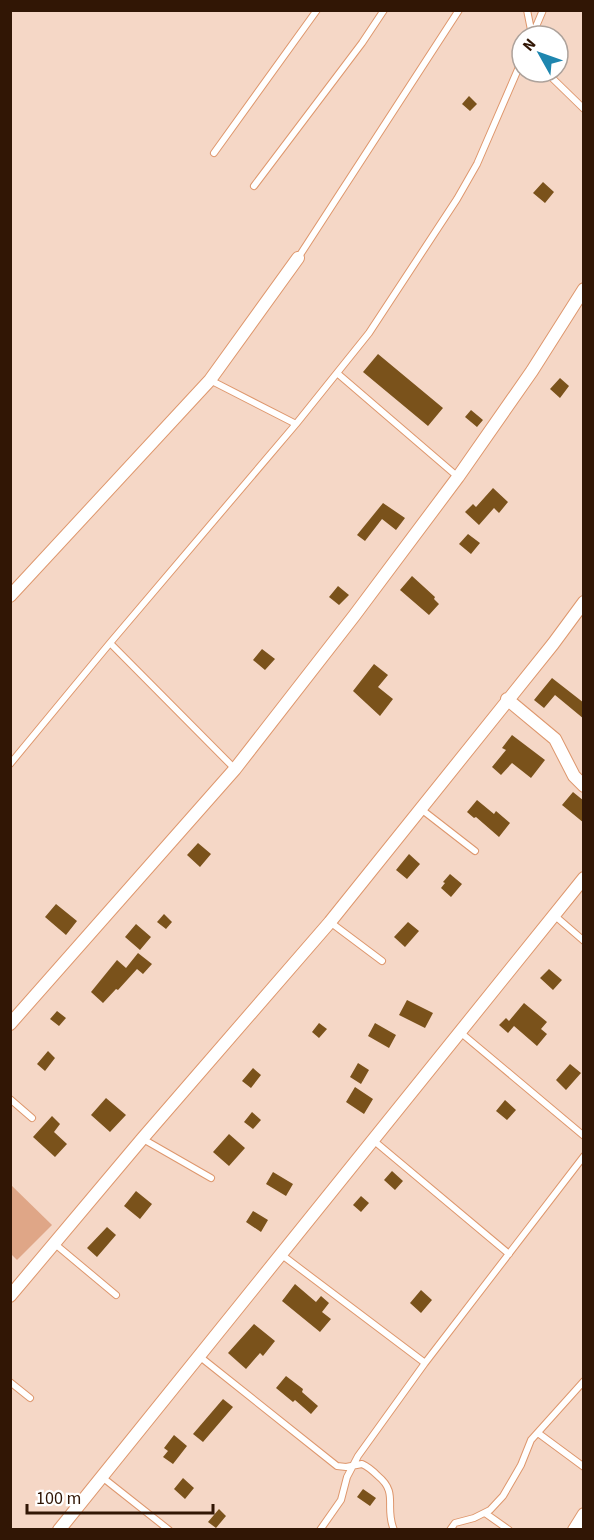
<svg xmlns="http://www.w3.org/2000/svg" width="594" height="1540" font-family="'Source Sans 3',sans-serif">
<rect width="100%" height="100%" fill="#f5d7c6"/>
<path fill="#dfa687" d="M10 1184 52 1225 17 1260 11 1254Z"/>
<path fill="#7a521b" d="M469 96 477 104 470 111 462 104Z
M543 182 554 192 545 203 533 193Z
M378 354 443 408 428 426 363 372Z
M560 378 569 386 560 398 550 389Z
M471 410 483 420 477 427 465 417Z
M493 488 508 502 499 513 494 508 479 525 465 512 473 504 476 507Z
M383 503 405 518 396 530 382 519 365 541 357 535Z
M468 534 480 543 471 554 459 544Z
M412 576 435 597 434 599 439 604 429 615 400 590Z
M338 586 349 595 339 605 329 597Z
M262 649 275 659 265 670 253 660Z
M374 664 388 675 378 687 393 699 380 716 353 691Z
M552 678 584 703V719L555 695 544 708 534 700Z
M512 735 545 760 531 778 512 763 501 775 492 767 506 750 502 748Z
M573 792 584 801V823L562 805Z
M477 800 494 814 496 811 510 823 499 837 476 817 474 818 467 812Z
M198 843 211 854 200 867 187 855Z
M409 854 420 864 407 879 396 870Z
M450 874 462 884 451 897 441 888 445 883 443 882Z
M56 904 77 921 66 935 45 917Z
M164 914 172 922 166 929 157 922Z
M408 922 419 931 405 947 394 937Z
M136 924 151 937 140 950 125 937Z
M138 953 152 964 143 974 137 969 118 990 116 989 103 1003 91 992 117 960 126 968Z
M549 969 562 980 553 990 540 978Z
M407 1000 433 1013 425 1028 399 1015Z
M524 1003 547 1022 541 1029 547 1034 537 1046 514 1026 508 1033 499 1025 506 1018 509 1021Z
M57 1011 66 1018 59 1026 50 1019Z
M319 1023 327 1029 319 1038 312 1032Z
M375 1023 396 1035 389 1048 368 1036Z
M48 1051 55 1058 45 1071 37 1064Z
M358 1063 369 1070 361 1084 350 1077Z
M570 1064 581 1073 566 1090 556 1080Z
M253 1068 261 1075 251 1088 242 1081Z
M355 1087 373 1099 364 1114 346 1102Z
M106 1098 126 1115 110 1132 91 1115Z
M505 1100 516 1110 507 1120 496 1111Z
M252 1112 261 1120 253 1129 244 1122Z
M52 1116 60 1124 54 1132 67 1144 55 1157 33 1137Z
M229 1134 245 1148 229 1166 213 1152Z
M392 1171 403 1181 395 1190 384 1180Z
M273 1172 293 1184 286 1196 266 1184Z
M136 1191 152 1204 140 1219 124 1206Z
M361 1196 369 1203 361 1212 353 1205Z
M253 1211 268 1220 261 1232 246 1222Z
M107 1227 116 1235 97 1257 87 1248Z
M295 1284 316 1302 321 1296 329 1303 322 1312 331 1319 320 1332 282 1301Z
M421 1290 432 1300 421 1313 410 1303Z
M254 1324 275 1341 263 1356 260 1353 246 1369 228 1353Z
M286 1376 303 1389 302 1392 318 1406 311 1414 295 1400 293 1402 276 1388Z
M223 1399 233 1407 203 1442 193 1434Z
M174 1435 187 1446 173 1464 163 1457 168 1451 164 1448Z
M183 1478 194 1488 185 1499 174 1489Z
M363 1489 376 1498 370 1506 357 1497Z
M219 1509 226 1516 216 1528 208 1522Z"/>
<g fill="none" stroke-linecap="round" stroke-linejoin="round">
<defs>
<path id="lane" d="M527 10 532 35
M532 36 543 10
M546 72 584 109
M214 153 317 10
M254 186 362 43 384 10
M298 258 459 10
M337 373 458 477
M210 380 296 424
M110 643 235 769
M10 764 110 643 296 424 369 333 457 199 477 164 522 60
M421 809 475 851
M554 915 584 941
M330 922 382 961
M460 1032 584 1136
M10 1099 32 1118
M143 1139 211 1178
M373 1140 509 1254
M55 1244 116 1295
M282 1255 425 1363
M199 1356 337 1466 346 1467 362 1464C369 1467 373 1471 378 1476 399 1493 384 1507 394 1530
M10 1382 30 1398
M538 1433 584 1467
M102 1477 169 1530
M485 1513 509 1530
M320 1530 341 1500 347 1477 358 1456 425 1363 584 1156
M450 1530 455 1523 474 1518 490 1510 503 1496 521 1465 531 1440 584 1381"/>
<path id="street" d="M10 596 210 380 298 258
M507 699 555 739 574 776 584 786
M10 1024 235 769 354 616 458 477 532 371 584 289
M10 1296 142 1139 330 922 553 644 584 602
M59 1530 584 878
M574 1530 584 1514"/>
</defs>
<use href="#lane" stroke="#de976d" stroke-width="8"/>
<use href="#street" stroke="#de976d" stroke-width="14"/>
<use href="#lane" stroke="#fff" stroke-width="6"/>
<use href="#street" stroke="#fff" stroke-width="12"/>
</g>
<rect width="594" height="1540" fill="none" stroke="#311605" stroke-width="24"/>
<g transform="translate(540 54) rotate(310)"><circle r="28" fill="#ffffff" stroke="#ada29b" stroke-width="1.5"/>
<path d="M0-4.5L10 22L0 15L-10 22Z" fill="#1e86af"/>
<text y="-9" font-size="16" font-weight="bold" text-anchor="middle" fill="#311605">N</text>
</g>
<path d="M27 1504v9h186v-9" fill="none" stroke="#311605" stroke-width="3"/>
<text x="36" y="1504" font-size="18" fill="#311605" stroke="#ffffff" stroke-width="4.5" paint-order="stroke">100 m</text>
</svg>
